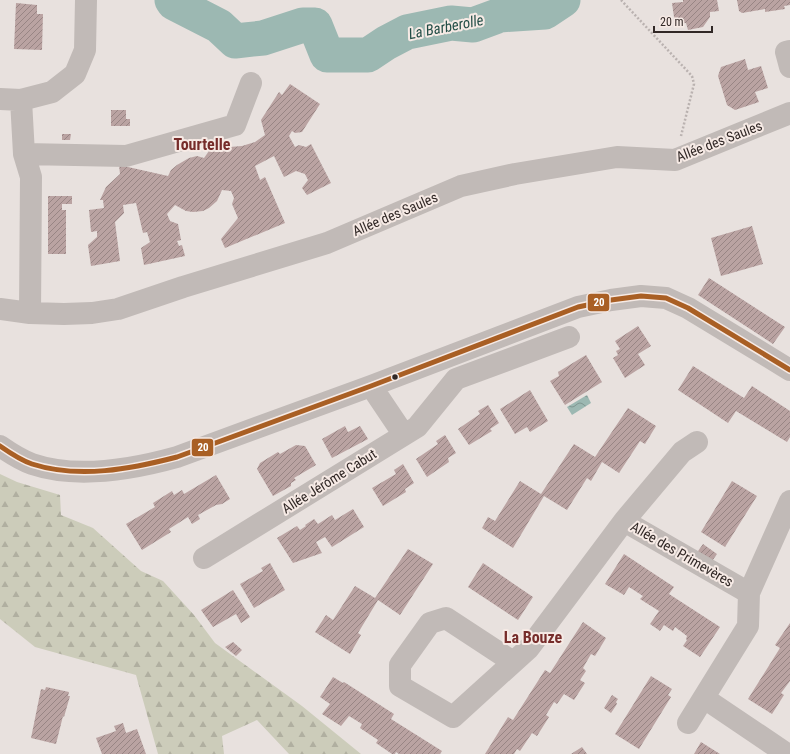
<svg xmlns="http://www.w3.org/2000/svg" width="790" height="754" font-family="'Roboto Condensed',sans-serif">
<defs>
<pattern id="forest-firs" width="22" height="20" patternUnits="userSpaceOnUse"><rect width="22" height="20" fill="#ccccba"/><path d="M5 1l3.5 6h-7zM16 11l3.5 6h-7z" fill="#b0afa0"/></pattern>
<pattern id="water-waves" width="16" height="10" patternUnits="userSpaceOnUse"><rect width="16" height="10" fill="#9cb8b2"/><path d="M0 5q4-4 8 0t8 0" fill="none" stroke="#809691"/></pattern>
<pattern id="building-hatch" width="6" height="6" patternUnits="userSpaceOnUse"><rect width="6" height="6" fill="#baa3a2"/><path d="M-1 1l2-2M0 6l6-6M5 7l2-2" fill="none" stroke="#988584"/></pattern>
</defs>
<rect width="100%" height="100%" fill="#e8e1de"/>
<path fill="url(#forest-firs)" d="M0 474 17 482 60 495 61 515 93 528 141 571 163 581 194 615 215 643 302 706 361 754H289L257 720 222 736 224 754H158L136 675 35 647 0 619Z"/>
<path fill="url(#water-waves)" d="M587 395 591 403 572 415 567 407Z"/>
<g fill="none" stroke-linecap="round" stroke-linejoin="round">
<path stroke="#9cb8b2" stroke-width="35" d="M172 0 174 3 219 26 235 41 263 38 303 25H315L327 55H368L386 43 407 32 451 23 473 25 500 15 545 12 563 0"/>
</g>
<path fill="url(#building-hatch)" d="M683 0H717L719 11 710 12V17L703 27 688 30 686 23 675 24 672 3 683 2Z
M737 0H790V5L784 6 785 9 765 12V9L742 13 739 11Z
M16 3 37 5V14H43L42 50 14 49Z
M745 59 748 70 761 66 768 88 755 92 759 102 735 110 727 105 718 76 721 67Z
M290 84 320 104 302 132 295 133 292 131 289 136 295 147 299 145 306 147 311 144 331 183 307 195 302 188 308 180 305 174 296 171 284 177 274 156 255 166 260 180 265 177 285 223 225 248 221 239 238 218 232 204 234 198 231 191 222 190 217 201 209 208 203 211 193 212 186 211 175 205 167 214 170 221 178 224 181 240 177 241 179 246 182 245 185 256 144 265 141 248 150 242 147 232 143 233 136 203 123 205 124 213 115 222 120 261 91 266 88 245 97 237V231L91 232 89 210 104 208 103 200H100L106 187 120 174 119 165 168 176 171 170 177 165 189 158 197 156 204 158 209 151 217 148 242 146 255 142 265 135 261 120 279 92 282 95Z
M111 110H126V119H130V126H111Z
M62 134H71L70 140H62Z
M48 196H72V204H62V210H66V254H48Z
M752 226 763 264 721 276 711 238Z
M709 278 785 327 773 344 698 295Z
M638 326 651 346 638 354 645 365 625 378 613 358 618 355 616 351 620 349 615 341Z
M586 355 602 382 565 405 550 381 559 376 558 372Z
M693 366 744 398 752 386 790 411V437L787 442 736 411 728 423 678 390Z
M530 390 548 421 530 432 527 427 515 434 500 409Z
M488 405 499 423 490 429 492 431 469 445 458 429 480 414 478 411Z
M628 408 656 426 645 444 640 441 619 473 602 462 591 481 587 478 567 510 544 496 513 548 482 528 488 517 495 521 520 481 541 494 574 444 595 457Z
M345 426 348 432 360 426 368 439 332 458 322 439Z
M445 435 456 453 448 458 449 462 427 477 416 459 438 444 436 441Z
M296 445 305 446 316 465 294 478 296 480 291 483V486L273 496 257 469 260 463 278 452 280 454Z
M403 464 414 483 405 489 406 492 383 506 372 488 396 474 394 470Z
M216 475 230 499 222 504 216 505 198 515 200 519 192 524 188 517 169 529 171 532 142 550 126 524 155 507 153 503 172 491 174 495 182 490 184 494Z
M732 481 757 496 725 547 701 532Z
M353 509 364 527 332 547 325 537 316 542 322 553 293 563 277 538 297 526 300 530 306 526 305 525 314 519 318 524 332 515 335 520Z
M703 544 717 554 710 564 696 554Z
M408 549 433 564 400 615 378 600 358 633 361 635 350 654 315 632 326 615 333 620 355 586 375 598Z
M624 554 674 587 669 594 720 627 700 657 683 646 687 640 686 639 687 636 675 627 673 631 664 625 660 631 650 624 659 611 640 599 643 596 629 587 624 595 605 584Z
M270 563 285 590 254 608 240 584 263 571 261 568Z
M483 563 533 597 518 620 468 587Z
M233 590 250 617 241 623 236 614 213 627 201 610Z
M583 622 606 638 595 656 591 654 583 668 586 671 580 680 585 683 574 700 564 694 557 704 554 702 546 715 549 717 537 736 532 733 520 751 517 749 514 754H485L508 717 513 720 545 670 550 673Z
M790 623V681L781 693 784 695 772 714 748 699 780 648 775 645Z
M233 642 242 650 236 656 225 647Z
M651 676 672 689 668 695 671 697 639 749 615 734Z
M333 677 343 683 344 682 394 714 391 719 442 751 440 754H399L396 752 395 754H392L376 743 378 740 360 728 362 724 349 716 341 726 322 714 330 704 320 697Z
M46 687 69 692 68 696H70L64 717 63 716 56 744 31 738 41 689 45 690Z
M612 695 618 699 616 702 617 704 611 713 604 708Z
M123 723 126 733 137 729 146 754H102L96 738 116 731 114 726Z
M701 742 720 754H694Z
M582 747 587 754H571Z"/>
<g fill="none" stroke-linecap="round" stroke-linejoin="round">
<path stroke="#bab2b0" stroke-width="2.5" stroke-dasharray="2 2" stroke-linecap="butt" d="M621 0 692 76 694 84 681 136"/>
<path stroke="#c1bab7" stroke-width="22" d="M790 51 786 52 790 67
M0 99 21 100 52 92 75 74 85 50 86 0
M21 100 24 154 126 156 235 125 251 83
M24 154 31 177 30 313
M0 309 30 313 64 314 92 313 118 309 183 287 327 243 461 186 515 174 617 157 675 160 790 113
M404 435 417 427 456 379 569 337
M0 446C10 453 21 460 32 464 76 479 134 469 177 457L371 386 578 307 611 300 641 296 666 298 688 308 790 370
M624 521 682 452 697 442
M204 558 404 435 371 386
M513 662 446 618 430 623 400 665V686L453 717 529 648 624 521 749 593
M704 698 787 754
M688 723 748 626 749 593 790 501"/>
<defs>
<path id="bus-1" d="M0 446C10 453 20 460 32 464 79 479 131 469 177 457L371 386 578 307 611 300 641 296 666 298 688 308 790 370"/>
</defs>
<use href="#bus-1" stroke="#f6eae5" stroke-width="8"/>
<use href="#bus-1" stroke="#a95f24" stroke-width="5"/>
</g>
<circle fill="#312826" stroke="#f6eae5" stroke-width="1.5" cx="395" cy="377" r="3.5"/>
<g text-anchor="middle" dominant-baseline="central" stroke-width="4" stroke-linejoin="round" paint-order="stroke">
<g font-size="14" fill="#312826" stroke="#f6eae5">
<text transform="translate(719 141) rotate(-21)">Allée des Saules</text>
<text transform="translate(395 214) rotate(-23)">Allée des Saules</text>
<text transform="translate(329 481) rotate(-32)">Allée Jérôme Cabut</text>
<text transform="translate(682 554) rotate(30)">Allée des Primevères</text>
</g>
<g font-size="15" font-style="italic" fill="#224d46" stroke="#f6eae5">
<text transform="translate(446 27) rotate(-11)">La Barberolle</text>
</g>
<g font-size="16" font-weight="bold" fill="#762c2a" stroke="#f6eae5">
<text x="202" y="144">Tourtelle</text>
<text x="533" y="637">La Bouze</text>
</g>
</g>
<g stroke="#f6eae5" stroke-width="1.5">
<rect x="587" y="293" width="23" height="19" rx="4" fill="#a95f24"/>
<rect x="191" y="438" width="23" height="19" rx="4" fill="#a95f24"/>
</g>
<g font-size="11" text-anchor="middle" font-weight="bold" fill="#fff">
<text x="599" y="306">20</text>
<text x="203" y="451">20</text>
</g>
<path d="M654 26v6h58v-6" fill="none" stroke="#312826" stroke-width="2"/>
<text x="660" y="26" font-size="12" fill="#312826" stroke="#f6eae5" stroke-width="3" paint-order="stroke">20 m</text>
</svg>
